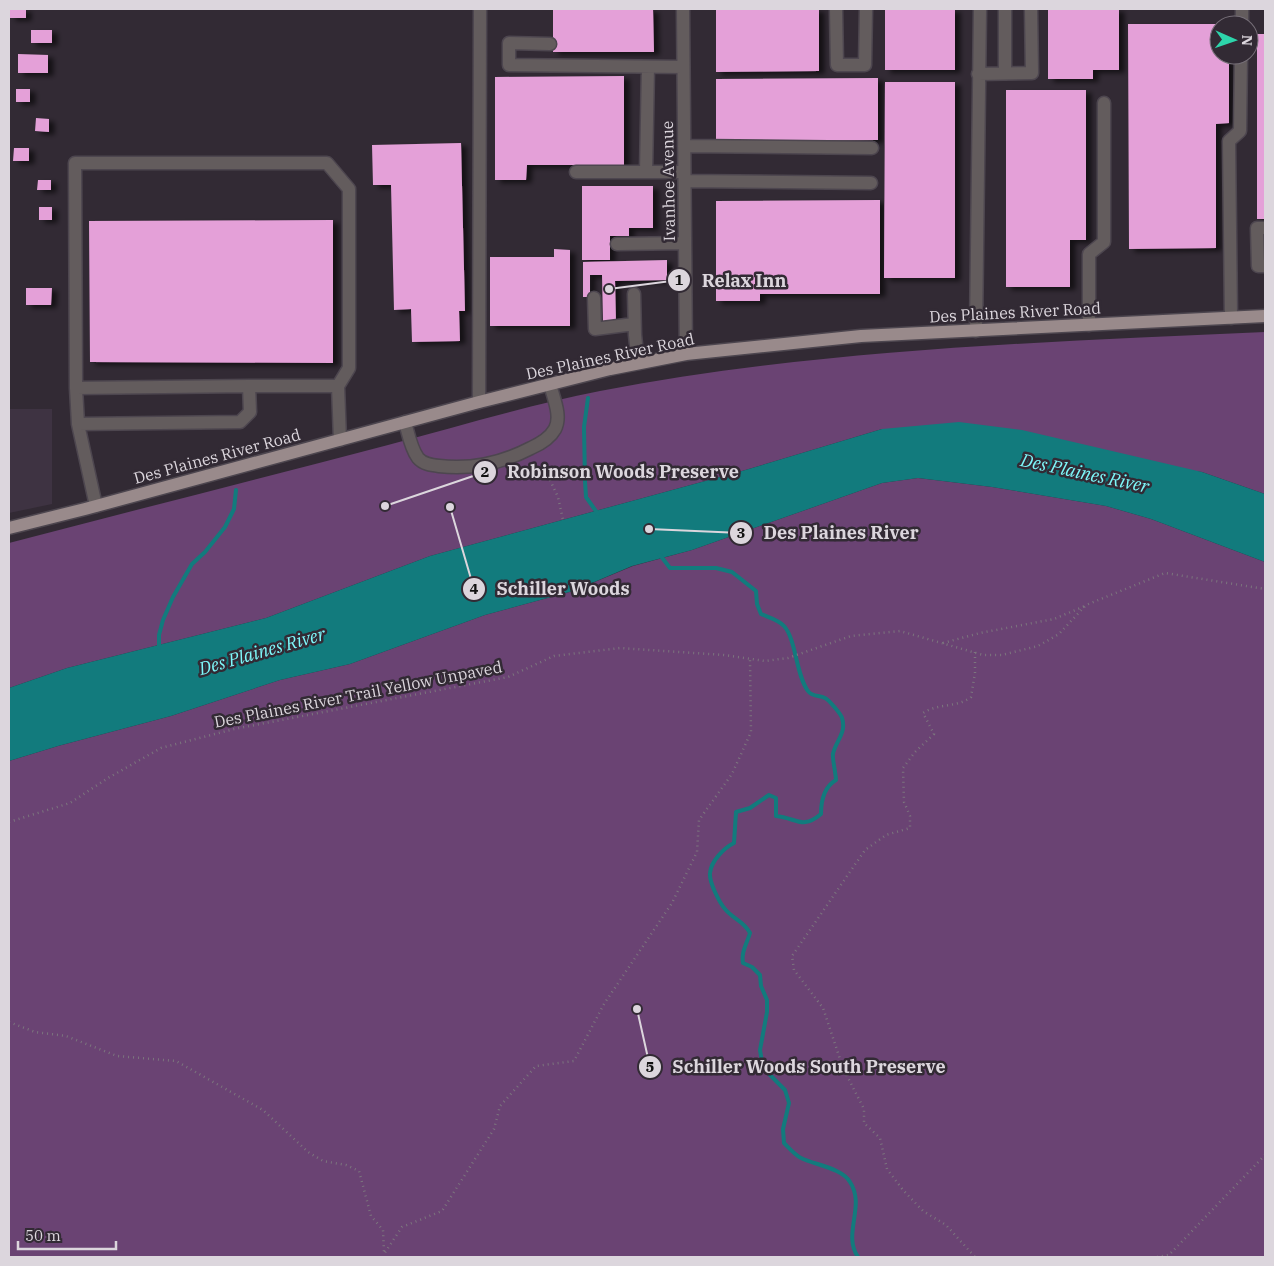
<svg xmlns="http://www.w3.org/2000/svg" width="1274" height="1266" font-family="'IBM Plex Serif',serif">
<defs>
<filter id="shadow"><feDropShadow dx="5.5" dy="3" stdDeviation="2.5" flood-color="#0009"/></filter>
</defs>
<rect width="100%" height="100%" fill="#322a34"/>
<path fill="#3e3342" d="M9 409H52V504L9 513Z"/>
<path fill="#6a4373" d="M1265 332V494L1202 472 882 429 742 471 430 556 266 618 67 668 9 688V543C135 510 262 478 388 445 459 426 529 405 600 391 819 349 1043 342 1265 332Z
M918 478 992 487 1106 506 1151 519 1265 562V1257H9V761L58 746 171 716 280 680 350 664 485 615 573 591 633 566 692 550 882 483Z"/>
<path fill="#127b7d" d="M959 422 1022 430 1202 472 1265 494V562L1151 519 1106 506 992 487 918 478 882 483 692 550 632 566 573 591 485 615 350 664 280 680 171 716 58 746 9 761V688L67 668 266 618 430 556 742 471 882 429Z"/>
<g fill="none" stroke-linecap="round" stroke-linejoin="round">
<path stroke="#127b7d" stroke-width="4" d="M588 398 584 427 585 481 586 497 598 514
M660 555 670 568H716L732 572 756 591 757 604 761 614C768 617 779 620 784 626 796 639 796 675 808 691 812 697 819 695 825 698 829 700 841 714 842 718 847 733 835 742 833 754 832 757 836 775 836 780 824 787 821 801 821 814 802 830 797 818 776 816V798L769 795 750 808 736 812 734 843C724 848 711 861 710 873 709 882 719 902 725 909 734 920 743 920 750 933 747 943 741 952 743 963L752 967 760 975 761 986 767 1000V1012L760 1050 763 1068 785 1090 789 1103 783 1129 784 1143C789 1148 795 1155 801 1158 815 1165 842 1168 850 1182 866 1206 842 1234 858 1257
M159 648V635L163 620 173 597 192 564 205 552 225 527 234 509 236 490"/>
</g>
<path fill="#e4a0d8" filter="url(#shadow)" d="M10 9H26V18H10Z
M553 9H653L654 52H553Z
M716 9H819V71L716 72Z
M885 9H955V70H885Z
M1048 9H1119V70H1093V79H1048Z
M1128 24H1219V55H1229V123L1216 124V248L1129 249Z
M31 30H52V43H31Z
M1257 34H1265V219H1257Z
M18 54 48 55V73H18Z
M624 76V165H527L526 180H495V77Z
M878 78V140L716 141V79Z
M885 82H955V278H884Z
M16 89H30V102H16Z
M1006 90H1086V240H1070V287H1006Z
M36 118 49 119V132L35 131Z
M461 143 465 311H459L460 341 412 342 411 309 394 310 391 185H373L372 145Z
M14 148H29V161H13Z
M38 180H51V190H37Z
M582 186H653V228H629V236H610V260H582Z
M880 200V294H760V301H716V201Z
M39 207H52V220H39Z
M333 220V363L90 362 89 221Z
M554 249 570 250V326H490V257H554Z
M667 260V280L615 281 616 322H603L602 275H590V297H583V262Z
M26 288H52L51 305H26Z"/>
<g fill="none" stroke-linecap="round" stroke-linejoin="round">
<defs>
<path id="minor" d="M683 9 686 354
M836 9 837 65H865L866 9
M1005 9V73
M1242 25V9
M550 44 509 43V65L683 67
M648 67 646 172H684
M978 74 1032 73 1031 9
M684 146 872 148
M576 172H646
M685 181 871 183
M1265 228H1257L1258 266H1265
M617 244 685 243
M634 294 635 335 638 363
M594 298 595 329 634 324
M1231 318 1229 141 1240 131 1241 55
M1089 325V254L1104 242V103
M976 331 980 9
M338 386H249L250 412 240 422 78 424 76 388 75 163H327L349 189V368L338 386 340 440
M76 388 249 386
M479 402 480 9
M405 422C408 433 411 449 418 458 423 464 431 465 439 466 472 470 502 463 531 448 540 444 550 438 555 429 562 416 553 397 550 384
M78 424 96 506"/>
<path id="major" d="M9 528 85 509 479 402 610 369 686 354 861 336 1265 316"/>
</defs>
<use href="#minor" stroke="#4d464f" stroke-width="15"/>
<use href="#major" stroke="#4d464f" stroke-width="15"/>
<path stroke="#7c757e" stroke-width="2.5" stroke-dasharray="1 4" stroke-linecap="butt" d="M550 480 558 497 563 520
M943 643 980 633 1054 619 1085 606
M975 652V673L971 697C957 708 938 703 923 713L934 734 915 752 903 768 904 802 910 816V828L886 835 865 850 792 956 794 970 823 1008 843 1068 864 1109V1123L880 1138 887 1169 903 1190 923 1211 946 1225 975 1257
M9 822 70 803 108 778 161 748 234 729 508 677 554 656 620 648 724 655 765 661 788 658 851 636 900 631 983 655H1002L1038 646 1059 634 1086 605 1165 573 1265 589
M9 1022 35 1032 66 1036 117 1056 176 1061 263 1110 308 1152 323 1161 346 1165 359 1171 371 1216 383 1230 384 1252
M384 1257V1254L402 1227 442 1211 494 1129 500 1106 536 1066 574 1061 604 1004 672 903 697 852 699 820 732 774 751 732 750 659
M1157 1257 1169 1255 1265 1155"/>
<use href="#minor" stroke="#635c5d" stroke-width="12"/>
<use href="#major" stroke="#998a8b" stroke-width="12"/>
</g>
<g text-anchor="middle" dominant-baseline="central" stroke-width="5" stroke-linejoin="round" paint-order="stroke">
<g font-size="16" fill="#dcd6dd" stroke="#322a34">
<text transform="translate(668 181) rotate(-91)">Ivanhoe Avenue</text>
<text transform="translate(1015 312) rotate(-3)">Des Plaines River Road</text>
<text transform="translate(610 356) rotate(-12)">Des Plaines River Road</text>
<text transform="translate(217 456) rotate(-15)">Des Plaines River Road</text>
<text transform="translate(358 694) rotate(-11)">Des Plaines River Trail Yellow Unpaved</text>
</g>
<g font-size="18" font-style="italic" fill="#7ef9fb" stroke="#322a34">
<text transform="translate(1085 473) rotate(12)">Des Plaines River</text>
<text transform="translate(262 651) rotate(-16)">Des Plaines River</text>
</g>
</g>
<path fill="none" stroke="#dcd6dd" stroke-width="2" d="M609 289L679 280M385 506L485 472M649 529L741 533M450 507L474 589M637 1009L650 1067"/>
<g fill="#dcd6dd" stroke="#322a34" stroke-width="2">
<circle cx="609" cy="289" r="5"/>
<circle cx="385" cy="506" r="5"/>
<circle cx="649" cy="529" r="5"/>
<circle cx="450" cy="507" r="5"/>
<circle cx="637" cy="1009" r="5"/>
<circle cx="679" cy="280" r="12"/>
<circle cx="485" cy="472" r="12"/>
<circle cx="741" cy="533" r="12"/>
<circle cx="474" cy="589" r="12"/>
<circle cx="650" cy="1067" r="12"/>
</g>
<g font-size="15" text-anchor="middle" font-weight="bold" fill="#111">
<text x="679" y="285">1</text>
<text x="485" y="477">2</text>
<text x="741" y="538">3</text>
<text x="474" y="594">4</text>
<text x="650" y="1072">5</text>
</g>
<g font-size="18" text-anchor="middle" font-weight="bold" fill="#dcd6dd" stroke="#322a34" stroke-width="5" stroke-linejoin="round" paint-order="stroke">
<text x="744" y="287">Relax Inn</text>
<text x="623" y="478">Robinson Woods Preserve</text>
<text x="841" y="539">Des Plaines River</text>
<text x="563" y="595">Schiller Woods</text>
<text x="809" y="1073">Schiller Woods South Preserve</text>
</g>
<rect width="1274" height="1266" fill="none" stroke="#dcd6dd" stroke-width="20"/>
<g transform="translate(1234 40) rotate(92)"><circle r="24" fill="#322a34" stroke="#766f78"/>
<path d="M0-4L9 19L0 12L-9 19Z" fill="#2dd5ab"/>
<text y="-8" font-size="14" font-weight="bold" text-anchor="middle" fill="#dcd6dd">N</text>
</g>
<path d="M18 1241v8h98v-8" fill="none" stroke="#dcd6dd" stroke-width="2.5"/>
<text x="25" y="1241" font-size="15" fill="#dcd6dd" stroke="#322a34" stroke-width="4" paint-order="stroke">50 m</text>
</svg>
